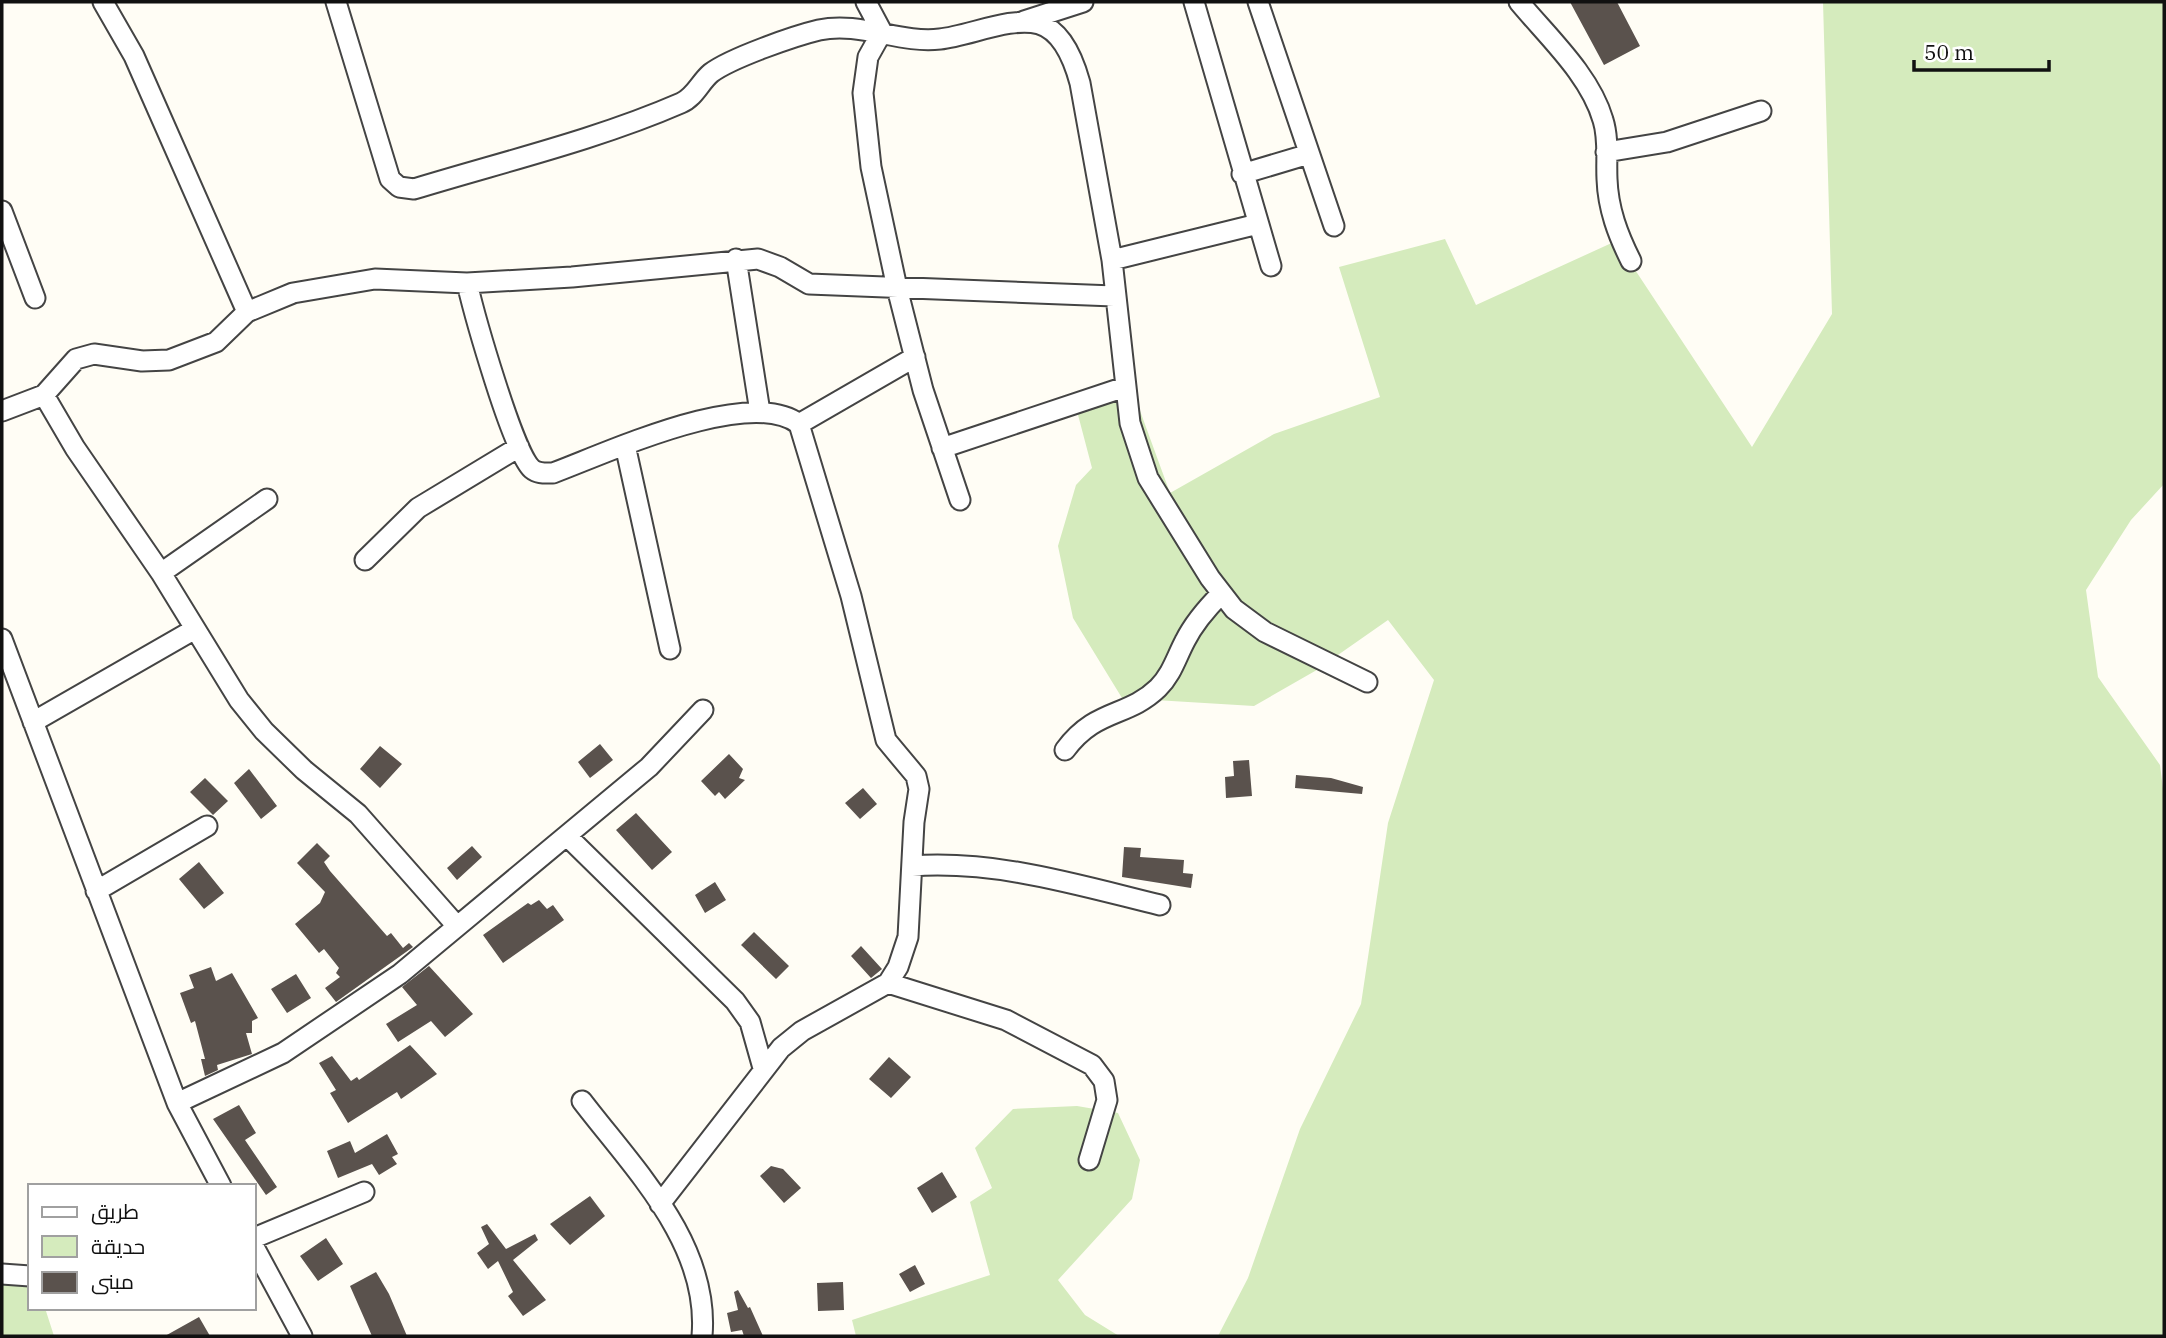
<svg xmlns="http://www.w3.org/2000/svg" width="2166" height="1338" font-family="'IBM Plex Serif',Cairo,serif">
<rect width="100%" height="100%" fill="#fffdf5"/>
<path fill="#d5ebbd" d="M1823 2H2164V484L2131 520 2086 590 2098 677 2160 765 2164 797V1336H1218L1248 1278 1300 1129 1361 1004 1388 823 1434 680 1388 620 1315 671 1254 706 1122 698 1073 618 1058 546 1076 485 1092 468 1077 411 1135 397 1170 493 1274 434 1380 397 1339 267 1445 239 1476 305 1616 241 1752 447 1832 314Z
M1077 1106 1118 1113 1140 1160 1132 1199 1058 1280 1085 1315 1119 1336H856L852 1320 990 1275 970 1202 992 1188 975 1148 1013 1109Z
M2 1269 30 1277V1308H45L54 1336H2Z"/>
<path fill="#5a524d" d="M1570 2H1617L1640 46 1604 65Z
M600 744 613 760 590 778 578 762Z
M380 746 402 764 380 788 360 769Z
M729 754 743 769 739 778 745 780 725 799 719 792 715 796 701 781Z
M1249 760 1252 796 1226 798 1225 777 1234 776 1233 761Z
M249 769 277 806 261 819 234 783Z
M1296 775 1331 778 1363 787 1362 794 1295 788Z
M205 778 228 801 213 815 190 792Z
M863 788 877 804 860 819 845 803Z
M636 813 672 852 652 870 616 830Z
M317 843 330 856 324 862 330 871 387 936 391 933 403 948 409 943 413 947 336 1002 325 988 340 977 336 973 339 968 324 949 319 953 295 924 320 903 325 892 297 863Z
M472 846 482 857 457 880 447 868Z
M1124 847 1141 848 1140 857 1184 860 1183 873 1193 874 1191 888 1122 877Z
M199 862 224 893 204 909 179 879Z
M715 882 726 900 705 913 695 895Z
M539 900 547 909 553 905 564 920 503 963 483 935 528 903 531 905Z
M754 932 789 966 776 979 741 945Z
M861 946 882 969 871 978 851 956Z
M429 966 473 1014 445 1037 431 1021 398 1042 386 1024 417 1005 402 987Z
M211 967 216 981 232 973 258 1018 252 1021V1033H246L252 1054 217 1065 218 1070 205 1076 201 1059H205L195 1021 191 1023 180 993 194 988 189 975Z
M296 974 311 998 287 1013 271 989Z
M410 1045 437 1074 401 1099 397 1092 348 1123 330 1093 336 1090 319 1063 332 1056 351 1081 357 1077 359 1080Z
M889 1057 911 1077 891 1098 869 1079Z
M239 1105 256 1133 245 1140 277 1187 266 1195 213 1119Z
M387 1134 398 1154 392 1157 397 1164 379 1175 372 1164 338 1178 327 1151 350 1141 355 1153Z
M771 1166 783 1169 801 1188 784 1203 760 1176Z
M942 1172 957 1197 932 1213 917 1188Z
M590 1196 605 1216 570 1245 550 1224Z
M487 1224 506 1249 535 1234 538 1240 513 1260 546 1300 523 1316 508 1296 513 1292 498 1261 488 1269 477 1253 489 1244 481 1227Z
M326 1238 343 1264 318 1281 300 1256Z
M915 1265 925 1284 910 1292 899 1274Z
M376 1272 389 1294 407 1336H372L350 1286Z
M843 1282 844 1310 818 1311 817 1283Z
M738 1290 748 1308 750 1307 763 1336H744L742 1330 731 1332 727 1313 738 1310 734 1292Z
M199 1317 210 1336H165Z"/>
<g fill="none" stroke-linecap="round" stroke-linejoin="round">
<defs>
<path id="street" d="M103 2 134 56 247 312
M336 2 390 179 399 187 414 189C502 162 596 140 681 103 695 97 700 82 711 73 731 58 794 36 819 30 860 21 900 44 940 39 969 36 1012 16 1039 24 1063 31 1074 61 1080 83L1112 260 1130 423 1148 478 1210 578 1234 609 1265 632 1367 682
M866 2 882 32
M1194 2 1271 266
M1258 2 1334 226
M1519 2C1548 37 1590 75 1603 120 1609 139 1606 160 1607 179 1608 209 1618 235 1631 261
M1024 21 1083 2
M882 32 868 57 863 93 871 167 897 288 923 390 960 500
M1606 152 1667 142 1761 111
M1242 174 1309 154
M2 211 35 298
M736 259 760 412
M1112 260 1258 224
M467 283C474 313 513 453 532 469 538 474 545 473 553 473 607 453 749 386 799 424L851 596 886 740 916 776 919 789 914 822 908 937 898 967 888 983 802 1031 781 1048 660 1204
M44 395 75 448 161 573 239 700 264 731 304 770 358 814 456 925
M2 411 44 395 76 359 94 354 142 361 169 360 216 342 247 312 293 293 375 279 467 283 572 277 758 259 780 267 809 284 1114 296
M799 424 915 357
M625 445 670 649
M942 448 1125 387
M365 560 418 508 519 447
M161 573 267 499
M2 639 177 1103 221 1186
M33 722 195 629
M1065 750C1096 708 1127 718 1158 688 1172 674 1176 658 1185 641 1194 623 1207 608 1221 594
M568 837 735 1001 750 1022 763 1068
M912 866C997 860 1078 885 1160 905
M96 891 207 826
M888 983 1006 1020 1092 1065 1104 1081 1107 1100 1089 1160
M582 1101C634 1169 710 1244 702 1336
M177 1103 283 1053 400 974 649 767 703 710
M254 1238 364 1192
M254 1247 302 1336
M2 1274 30 1276"/>
</defs>
<use href="#street" stroke="#444" stroke-width="23"/>
<use href="#street" stroke="#fff" stroke-width="19"/>
</g>
<rect width="2166" height="1338" fill="none" stroke="#111111" stroke-width="7"/>
<rect x="28" y="1184" width="228" height="126" fill="#ffffff" stroke="#a0a0a0" stroke-width="2"/>
<rect x="42" y="1207" width="35" height="10" fill="#ffffff" stroke="#a0a0a0" stroke-width="2"/>
<text x="91" y="1219" font-size="21" fill="#111111">طريق</text>
<rect x="42" y="1236" width="35" height="21" fill="#d5ebbd" stroke="#a0a0a0" stroke-width="2"/>
<text x="91" y="1254" font-size="21" fill="#111111">حديقة</text>
<rect x="42" y="1272" width="35" height="21" fill="#5a524d" stroke="#a0a0a0" stroke-width="2"/>
<text x="91" y="1289" font-size="21" fill="#111111">مبنى</text>
<path d="M1914 60v10h135v-10" fill="none" stroke="#111111" stroke-width="3.5"/>
<text x="1924" y="60" font-size="21" fill="#111111" stroke="#ffffff" stroke-width="5" paint-order="stroke">50 m</text>
</svg>
